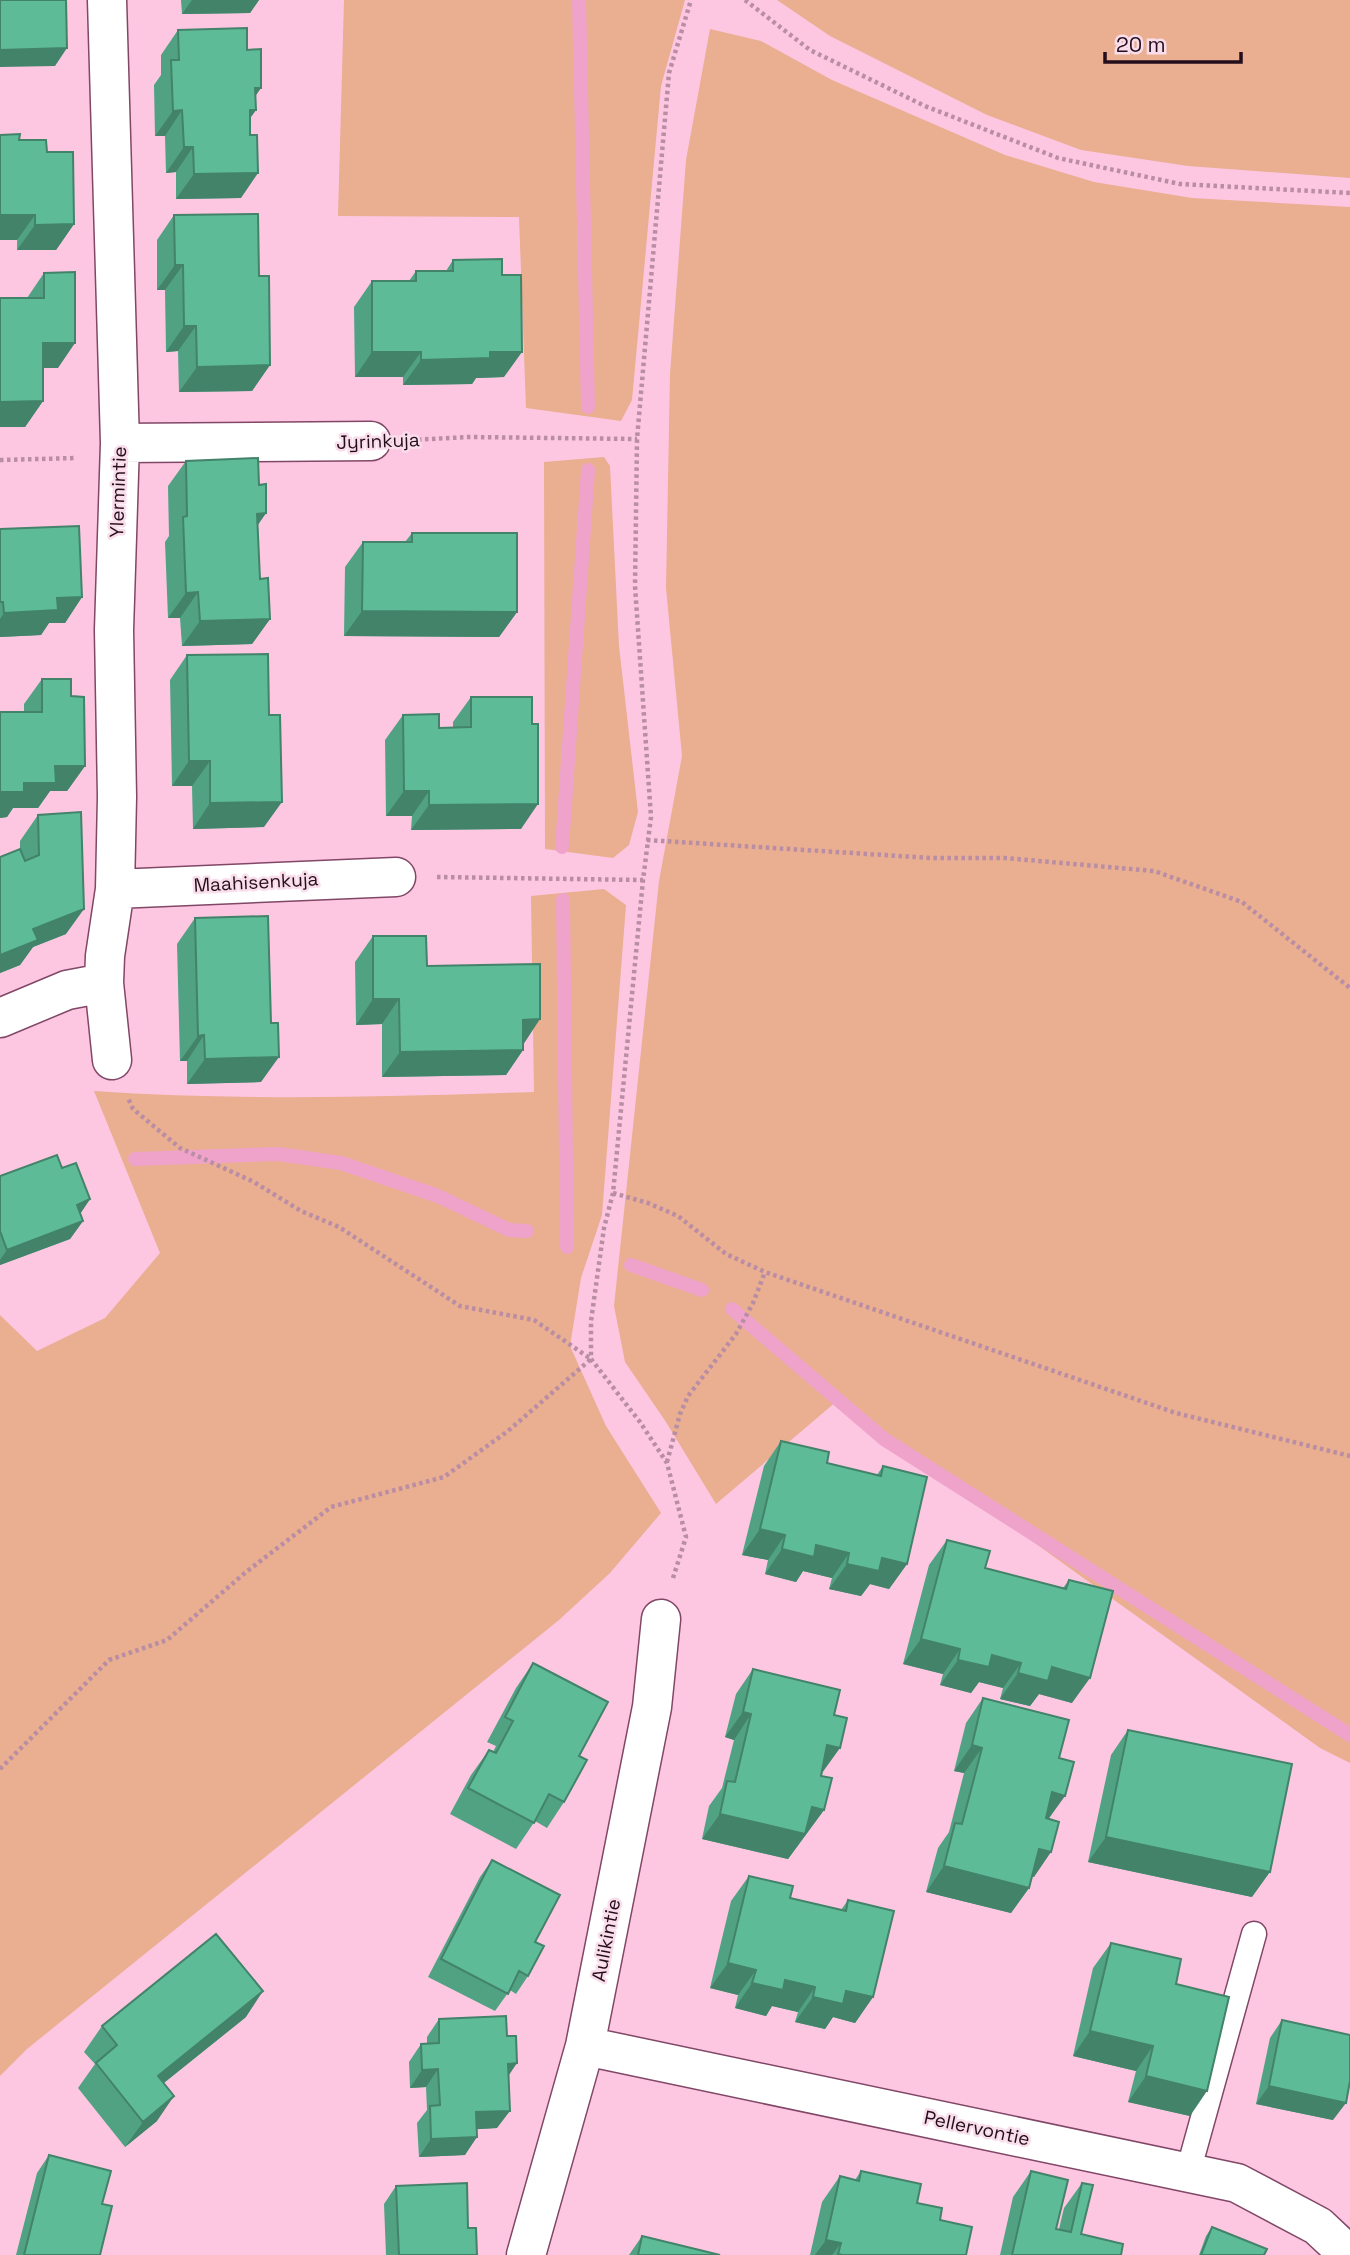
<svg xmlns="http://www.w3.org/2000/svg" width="1350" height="2255" font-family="'Space Grotesk',sans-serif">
<rect width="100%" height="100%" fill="#fdc7e2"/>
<path fill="#eaae91" d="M344 0H685L661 86 632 400 621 421 526 408 519 217 338 216Z
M777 0H1350V178L1188 166 1081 150 987 115 830 36Z
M710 29 761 41 832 80 1005 155 1094 182 1192 198 1350 207V1763L1320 1748 837 1401 716 1504 666 1422 625 1362 614 1306 659 881 682 756 666 588 670 374 686 160Z
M604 457 610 466 619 646 638 812 629 845 613 858 545 849 544 462Z
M604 889 626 905 602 1215 581 1278 570 1346 606 1426 661 1513 610 1573 559 1620 27 2049 0 2076V1315L37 1351 105 1318 160 1253 94 1091C241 1101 387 1097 534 1092L531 896Z"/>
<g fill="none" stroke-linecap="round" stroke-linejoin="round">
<path stroke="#efa3cb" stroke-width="14" d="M579 0 588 407
M562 847 588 470
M563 900 567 1247
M135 1159 278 1154 341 1163 438 1196 509 1230 527 1231
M631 1265 702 1290
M732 1309 884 1439 1350 1735"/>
<defs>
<path id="lane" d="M1188 2172 1254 1934"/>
<path id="street" d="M107 0 120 443 114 630 117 797 115 889 105 956 104 983 112 1060
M120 443 371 441
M115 889 396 877
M0 1018 67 990 104 983
M585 2046 1237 2183 1318 2226 1349 2255
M526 2255 585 2046 652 1707 661 1619"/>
</defs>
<use href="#lane" stroke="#804766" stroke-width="27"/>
<use href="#street" stroke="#804766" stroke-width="41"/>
<path stroke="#b98da4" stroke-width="4.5" stroke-dasharray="3.5 3.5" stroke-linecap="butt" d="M745 0 810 50 925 106 1058 158 1180 184 1350 193
M411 440 469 437 637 439
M0 460 77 458
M647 840 931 858H1005L1154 871 1242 902 1350 988
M437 877 643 880
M613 1193 648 1203 678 1216 726 1254 765 1272 1176 1413 1350 1456
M667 1462 680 1414 688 1396 736 1334 753 1303 765 1272
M673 1578 686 1537 667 1463 640 1422 591 1359V1321L604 1228 613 1193 643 880 651 817 635 586 637 439 669 73 691 0
M0 1769 109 1660 167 1640 246 1572 331 1507 444 1477 508 1431 591 1359 534 1320 460 1306 339 1227 301 1211 254 1182 180 1148 133 1109 128 1098"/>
<use href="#lane" stroke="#fff" stroke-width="24"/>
<use href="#street" stroke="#fff" stroke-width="38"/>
</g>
<path fill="#51a183" d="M181 0H259L250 13 182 14Z
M178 30 247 50 255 97 256 110 250 118 241 198 176 199V172L166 173 165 136H155L154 85 161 75V55Z
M19 140 47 152 74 224 56 250H17Z
M174 215 259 276 270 365 252 391 179 392 178 351 166 352 165 290H157V240Z
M453 260 504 377 476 378 472 384 403 385V377H355L354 307 372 281H409L416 271H446Z
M44 273 58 368H43V401L25 427H0V298H27Z
M186 461 259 485 266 513 258 525 260 579 270 619 252 644 182 646 180 618H168L165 542 169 536 168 486Z
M0 529 82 597 65 623H49L41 635 0 637Z
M412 533 517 612 499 637 344 636 345 567 363 542H405Z
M187 655 264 827 193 829 192 786H172L170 680Z
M42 679 71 696 85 766 67 791H50L38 808H13L7 817 0 818V712H24V704Z
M471 697 532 724 521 829 411 830 412 816H386L385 740 403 715 439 728H453V722Z
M38 815 66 934 33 947 20 965 0 973V857L20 849V841Z
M195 918 261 1082 187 1084V1061H180L177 944Z
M373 936 427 966 523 1050 506 1075 382 1077V1024L356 1025 355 962Z
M62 1168 90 1199 80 1214 83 1221 70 1239 0 1265V1176Z
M781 1441 827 1463 877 1475 883 1466 907 1564 889 1589 870 1584 861 1596 829 1589 832 1578 803 1571 796 1582 765 1574 768 1560 742 1555 764 1466Z
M947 1540 985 1568 1063 1588 1069 1580 1072 1703 1039 1694 1030 1706 1000 1699 1003 1688 979 1682 971 1693 940 1685 943 1674 903 1664 929 1565Z
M533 1663 579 1756 564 1802 547 1828 535 1821 516 1849 450 1814 471 1775 489 1750 493 1752 496 1746 487 1742 516 1688Z
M753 1669 822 1773H821V1776L824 1810 788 1859 702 1839 709 1806 722 1788 734 1740 725 1737 736 1694Z
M983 1698 1059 1758 1048 1819 1034 1877H1032L1029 1888 1011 1913 926 1892 938 1848 949 1832 964 1773 954 1771 966 1723Z
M1128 1730 1252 1897 1088 1862 1111 1755Z
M492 1860 535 1942 528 1976 516 1994 510 1990 495 2011 428 1977 480 1877Z
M749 1876 790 1898 841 1910 848 1900 873 1997 855 2023 833 2017 825 2029 795 2022 798 2012 772 2006 766 2016 735 2008 738 1995 710 1988 731 1901Z
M1111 1943 1190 2116 1128 2102 1136 2071 1073 2056 1093 1968Z
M246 2017 164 2083 157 2121 125 2147 78 2088 95 2064 84 2052 102 2026Z
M439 2019 508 2076 497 2128 477 2129 465 2155 419 2157 417 2123 427 2110 426 2087 410 2088 409 2062 421 2044H427V2037Z
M1282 2020 1333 2120 1256 2104 1270 2038Z
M49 2155 102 2204 100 2255H16L37 2173Z
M861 2171 917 2203 940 2220 966 2255H810L822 2202 840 2176 855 2180Z
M1031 2171 1056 2229H1059L1064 2208 1082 2183 1081 2234 1121 2255H1000L1013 2197Z
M396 2186 468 2228 477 2255H386L384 2204Z
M1212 2227 1264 2255H1199L1206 2236Z
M642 2236 720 2255H629Z"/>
<path fill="#42836a" d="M192 0H259L250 13 182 14Z
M67 48 55 66 0 67V50Z
M255 88H261L244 113Z
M182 110 165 136H155L173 111Z
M250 110H256L238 135Z
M184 147H193L176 172 166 173Z
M258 173 241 198 176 199 194 174Z
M0 215H35L17 240H0Z
M74 224 56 250H17L35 225Z
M175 265H183L165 290H157Z
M184 326H196L178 351 166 352Z
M43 343H75L58 368H25Z
M372 352H421L403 377H355Z
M490 352H522L504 377 476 378 472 384 403 385 421 360Z
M270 365 252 391 179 392 197 367Z
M43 401 25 427H0V402Z
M266 513 248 538 257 514Z
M198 592 180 618H168L186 593Z
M82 597 65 623H49L41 635 0 637V619L4 613 57 598Z
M362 611 517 612 499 637 344 636Z
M270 619 252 644 182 646 200 621Z
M189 761H210L192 786H172Z
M55 766H85L67 791H50L38 808H13L7 817 0 818V792L24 783Z
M404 791H429L412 816H386Z
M282 802 264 827 193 829 210 803Z
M538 804 521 829 411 830 429 805Z
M84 909 66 934 33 947 20 965 0 973V955L33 929Z
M373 999H399L382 1024 356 1025Z
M540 1019 523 1045V1020Z
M204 1035 187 1061H180L198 1036Z
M523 1050 506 1075 382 1077 400 1052Z
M279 1057 261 1082 187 1084 205 1059Z
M90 1199 78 1217 77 1205Z
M83 1221 70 1239 0 1265V1260L7 1250Z
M760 1529 785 1535 768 1560 742 1555Z
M816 1545 849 1553 832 1578 803 1571 796 1582 765 1574 782 1549Z
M882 1558 907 1564 889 1589 870 1584 861 1596 829 1589 847 1564Z
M921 1639 960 1649 943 1674 903 1664Z
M992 1655 1021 1663 1003 1688 979 1682 971 1693 940 1685 958 1660Z
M1052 1667 1090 1678 1072 1703 1039 1694 1030 1706 1000 1699 1018 1673Z
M743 1712 751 1714 734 1740 725 1737Z
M827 1745 840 1748 822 1773 810 1770Z
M972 1745 982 1748 964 1773 954 1771Z
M1052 1792 1065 1796 1047 1821 1035 1818Z
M812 1807 824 1810 788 1859 702 1839 720 1814Z
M1106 1837 1270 1872 1252 1897 1088 1862Z
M1039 1849 1051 1852 1034 1877 1021 1874Z
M944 1866 1029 1888 1011 1913 926 1892Z
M728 1963 756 1970 738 1995 710 1988Z
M785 1980 815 1987 798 2012 772 2006 766 2016 735 2008 752 1983Z
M263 1991 246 2017 141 2101 158 2076Z
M846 1991 873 1997 855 2023 833 2017 825 2029 795 2022 813 1997Z
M1090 2031 1153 2046 1136 2071 1073 2056Z
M517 2063 505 2081 508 2064Z
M438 2069 426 2087 410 2088 422 2070Z
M1146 2076 1207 2091 1190 2116 1128 2102Z
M1269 2086 1346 2103 1333 2120 1256 2104Z
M174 2096 157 2121 125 2147 143 2122Z
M510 2111 497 2128 464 2130 476 2112Z
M477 2137 465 2155 419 2157 431 2139Z
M826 2240 841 2243 832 2255H815Z"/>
<path fill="#5ebb98" stroke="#42836a" stroke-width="2" d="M0 0H66L67 48 0 50Z
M247 28V50L261 49V88H255L256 110H250V135H257L258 173 194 174 193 147H184L182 110 173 111 171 60H179L178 30Z
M20 134 19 140H46L47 152H73L74 224 35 225V215H0V135Z
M258 214 259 276H269L270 365 197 367 196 326H184L183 265H175L174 215Z
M502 259V275H521L522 352H490V358L421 360V352H372V281H416V271H453V260Z
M75 272V343H43V401L0 402V298H44V273Z
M258 458 259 485 266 484V513L257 514 260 579 268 578 270 619 200 621 198 592 186 593 183 517 187 516 186 461Z
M79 526 82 597 57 598 58 610 4 613 3 602H0V529Z
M412 533H517V612L362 611 363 542H412Z
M268 654 269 715H280L282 802 210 803V761H189L187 655Z
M42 679H71V696L84 697 85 766H55L56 783H24V792H0V712H42Z
M471 697H532V724H538V804L429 805V791H404L403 715 439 714V728L471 727Z
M81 812 84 909 33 929 38 940 0 955V857L20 849 25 861 39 855 38 815Z
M268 916 271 1023H278L279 1057 205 1059 204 1035 198 1036 195 918Z
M373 936H426L427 966 540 964V1019L523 1020V1050L400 1052 399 999H373Z
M57 1155 62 1168 76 1163 90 1199 77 1205 83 1221 7 1250 0 1231V1176Z
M781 1441 829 1452 827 1463 881 1476 883 1466 927 1477 907 1564 882 1558 879 1571 847 1564 849 1553 816 1545 814 1557 782 1549 785 1535 760 1529Z
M947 1540 990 1551 985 1568 1066 1589 1069 1580 1113 1591 1090 1678 1052 1667 1048 1681 1018 1673 1021 1663 992 1655 989 1667 958 1660 960 1649 921 1639Z
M533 1663 608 1702 579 1756 587 1760 564 1802 549 1794 534 1823 468 1788 489 1750 496 1753 513 1721 505 1717Z
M753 1669 840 1690 834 1715 847 1718 840 1748 827 1745 821 1776 832 1778 824 1810 812 1807 805 1834 720 1814 727 1781 735 1782 751 1714 743 1712Z
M983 1698 1069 1720 1059 1758 1074 1762 1065 1796 1052 1792 1046 1818 1059 1822 1051 1852 1039 1849 1029 1888 944 1866 955 1823 962 1824 982 1748 972 1745Z
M1128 1730 1292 1764 1270 1872 1106 1837Z
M492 1860 560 1895 535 1942 544 1946 528 1976 519 1971 508 1994 441 1959Z
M749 1876 793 1886 790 1898 846 1911 848 1900 894 1911 873 1997 846 1991 843 2004 813 1997 815 1987 785 1980 783 1990 752 1983 756 1970 728 1963Z
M216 1934 263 1991 158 2076 174 2096 143 2122 96 2063 117 2045 102 2026Z
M1111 1943 1181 1959 1176 1984 1229 1997 1207 2091 1146 2076 1153 2046 1090 2031Z
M506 2016 507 2036H516L517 2063 508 2064 510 2111 476 2112 477 2137 431 2139 430 2106 440 2105 438 2069 422 2070 421 2044 439 2043V2019Z
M1282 2020 1350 2035V2081L1346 2103 1269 2086Z
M49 2155 111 2171 102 2204 112 2206 100 2255H24Z
M861 2171 921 2184 917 2203 942 2208 940 2220 972 2227 966 2255H843L838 2254 841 2243 826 2240 840 2176 859 2181Z
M1031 2171 1068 2180 1056 2229 1071 2232 1082 2183 1093 2185 1081 2234 1123 2244 1121 2255H1012Z
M467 2183 468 2228H476L477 2255H399L396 2186Z
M1212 2227 1267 2249 1264 2255H1201Z
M642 2236 720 2255H638Z"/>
<g text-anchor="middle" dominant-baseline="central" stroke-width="5" stroke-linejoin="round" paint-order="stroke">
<g font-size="19" fill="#250e1b" stroke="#f9ddeb">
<text transform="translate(378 441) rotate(-2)">Jyrinkuja</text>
<text transform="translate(118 492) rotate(-88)">Ylermintie</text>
<text transform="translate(256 882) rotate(-3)">Maahisenkuja</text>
<text transform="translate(606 1940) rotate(-79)">Aulikintie</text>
<text transform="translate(977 2128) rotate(12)">Pellervontie</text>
</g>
</g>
<path d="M1105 52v10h136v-10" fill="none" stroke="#250e1b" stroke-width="3.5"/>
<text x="1116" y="52" font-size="21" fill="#250e1b" stroke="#f9ddeb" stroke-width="5" paint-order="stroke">20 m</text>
</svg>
